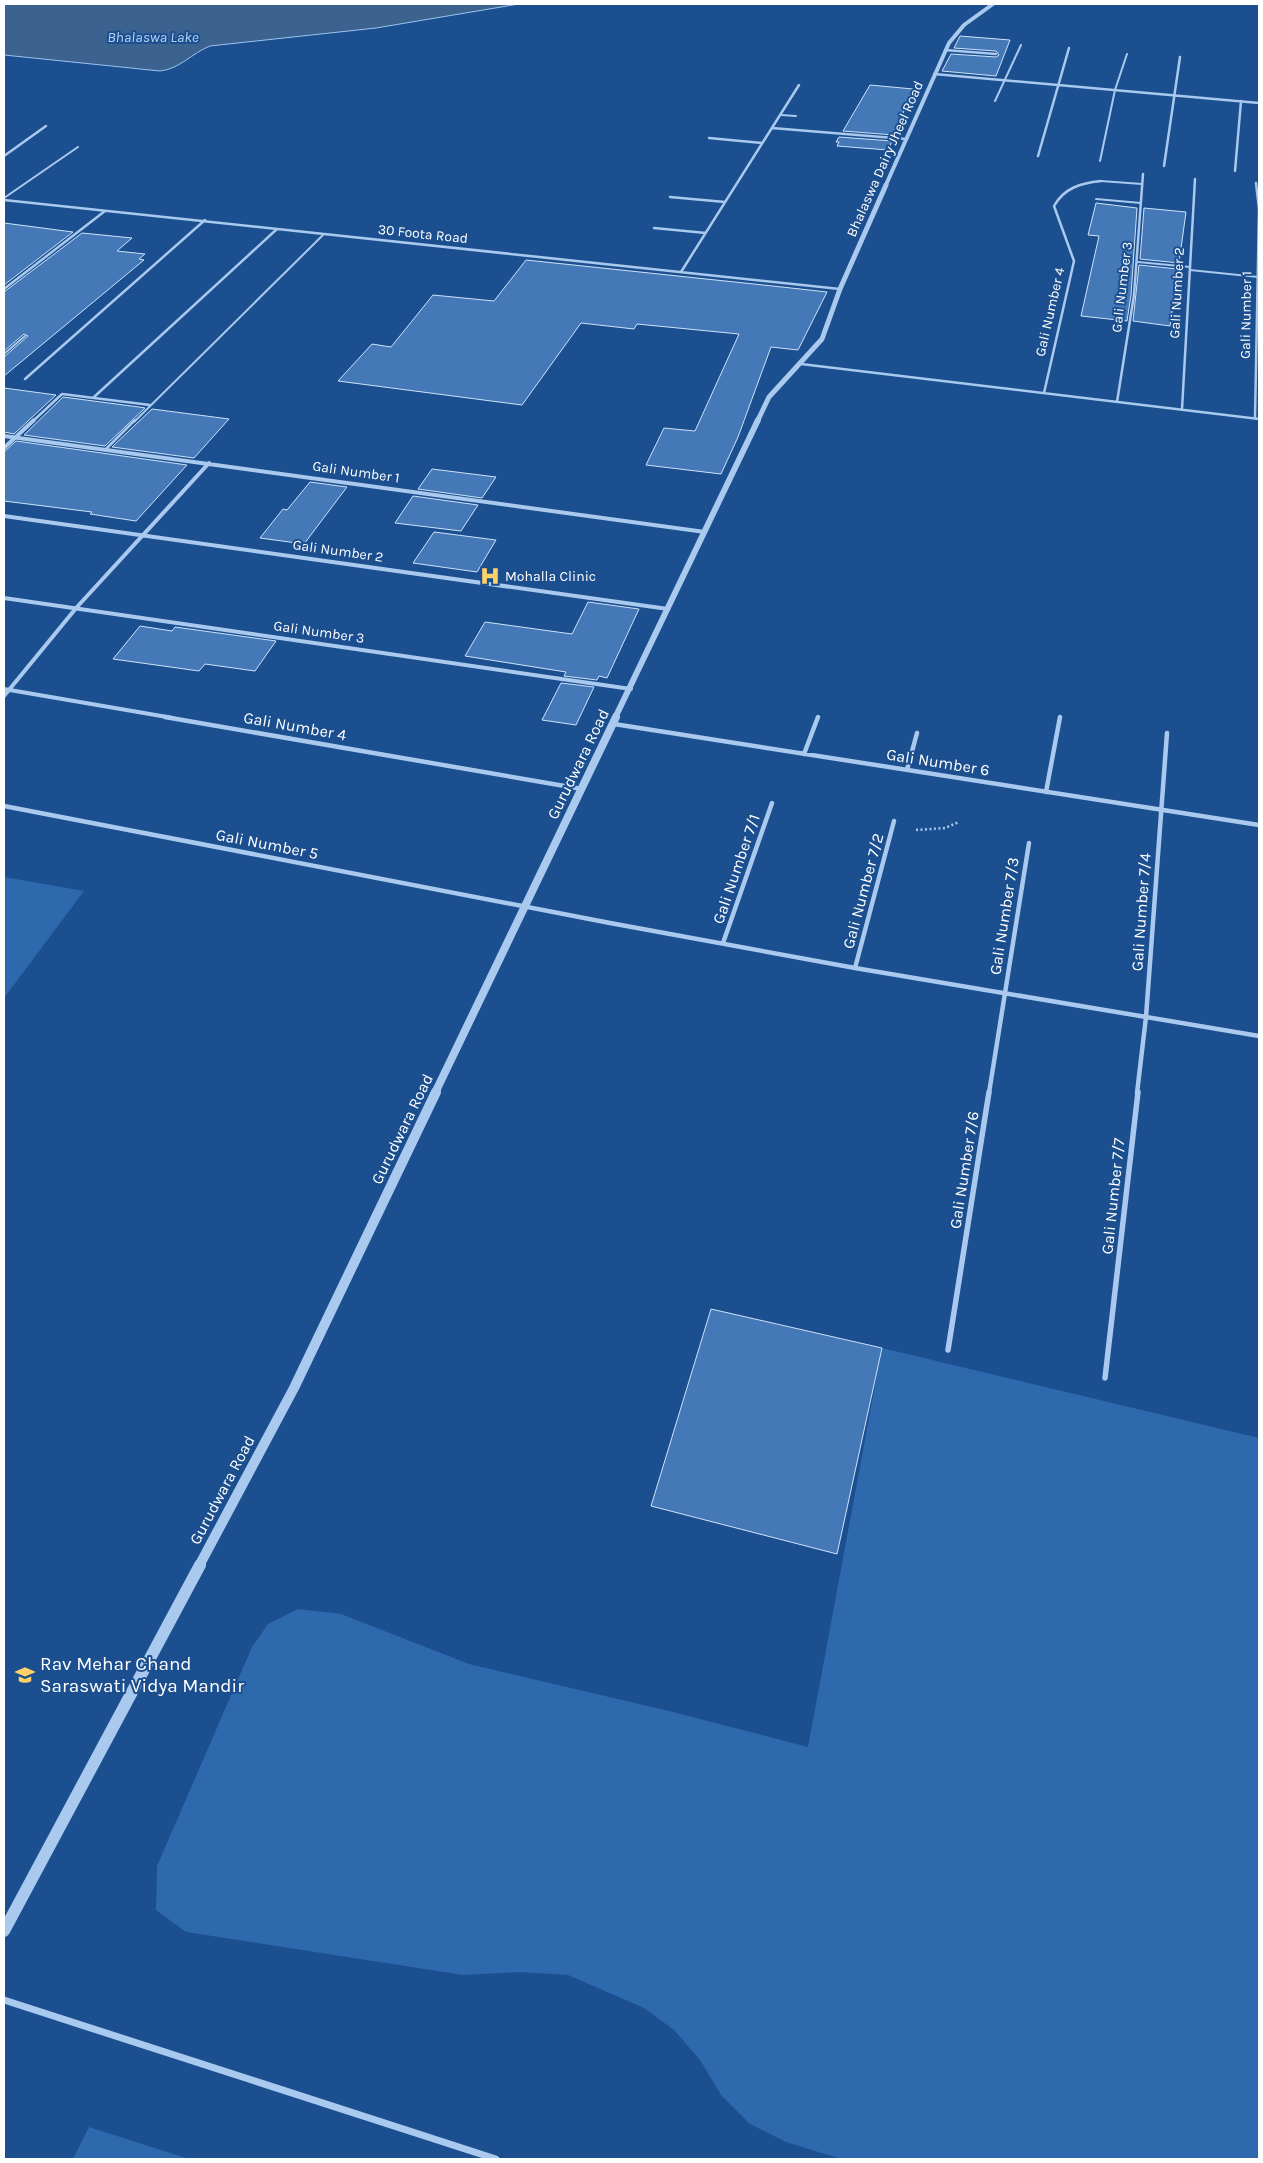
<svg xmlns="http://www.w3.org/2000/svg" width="1263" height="2163" font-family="Karla,sans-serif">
<rect width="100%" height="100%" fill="#1b4f8f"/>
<path fill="#2e69ad" d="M4 877 84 891 4 998Z
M882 1348 1259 1438V2159H841L786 2142 750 2124 721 2095 700 2060 674 2030 644 2008 568 1975 520 1972 463 1975 186 1932 156 1910 157 1866 252 1647 268 1624 298 1609 341 1614 469 1664 669 1711 808 1747Z
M89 2127 189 2159H73Z"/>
<path fill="#3c6290" stroke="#9cc4f0" d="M4 4H519L376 28 210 46C192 53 180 69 160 71L4 55Z"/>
<path fill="#4478b7" stroke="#cfe3fa" d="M960 36 1010 40 996 76 942 71 951 54 996 57 999 55 996 51 954 48Z
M870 85 913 89 894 135 843 131Z
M839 137 892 141 888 150 837 146 839 142H836Z
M1096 203 1137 208 1131 295 1127 321 1081 316 1099 236 1088 235Z
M1144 208 1186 212 1179 263 1140 259Z
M4 223 73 232 4 285Z
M82 233 132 238 117 251 145 254 139 259 144 260 4 376V357L28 336 24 334 4 351V292Z
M526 260 782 287 827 292 798 350 771 347 738 437 721 474 646 465 664 428 695 431 739 334 637 324 634 329 581 323 522 405 338 381 372 344 391 347 433 295 494 301Z
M1139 265 1178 269 1170 326 1133 321Z
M4 388 56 395 14 434 4 432Z
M63 397 139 407 145 408 105 446 24 435Z
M152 409 229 419 194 458 112 447Z
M16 441 187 465 136 521 90 514 92 512 4 501V452Z
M432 469 496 477 482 498 418 489Z
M310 482 347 487 304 544 260 538 283 509 287 510Z
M413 496 478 505 461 531 395 523Z
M434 532 496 540 477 572 413 563Z
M588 602 639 609 607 678 599 676 597 680 564 676 566 672 465 656 485 622 572 634Z
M140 626 172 631 175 627 276 641 255 671 205 664 199 671 113 659Z
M561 683 594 687 576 725 542 720Z
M711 1309 882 1348 837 1554 651 1506Z"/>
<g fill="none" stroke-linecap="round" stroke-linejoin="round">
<path stroke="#a9c9ee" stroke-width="2.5" stroke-dasharray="2 2.5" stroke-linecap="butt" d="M916 830 945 828 959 822"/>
<path stroke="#a9c9ee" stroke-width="2" d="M995 101 1021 45
M781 115 796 116
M1100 161 1115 90 1127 54
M1101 181 1142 184
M4 198 78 147
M1096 199 1141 203
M1138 262 1190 267
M1190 270 1258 277
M4 354 25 336
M134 422 324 234"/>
<path stroke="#a9c9ee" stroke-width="2.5" d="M106 449 135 420"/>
<path stroke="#a9c9ee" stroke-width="2.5" d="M945 50 996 54
M934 74 1259 103
M772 128 906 139
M709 138 762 143
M4 156 46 126
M1038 156 1069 48
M1164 166 1180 57
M1235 171 1241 101
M670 197 725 202
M4 200 840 289
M654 228 706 233
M681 272 799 85
M4 289 105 211
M801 364 1259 419
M25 379 205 220
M1044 393 1074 261 1054 206C1064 188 1081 183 1101 181
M94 397 277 229
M1117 402 1134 295 1143 174
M1182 409 1195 179
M1255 418 1259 209 1256 183
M32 422 62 394 150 405"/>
<path stroke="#a9c9ee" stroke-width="4" d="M4 436 705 532
M4 448 34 420
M4 516 668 609
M4 598 631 689
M4 689 173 718
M4 696 77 607 209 463"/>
<path stroke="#a9c9ee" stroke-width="4.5" d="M165 717 582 789
M614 724 1259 825
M804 754 818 717
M907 770 917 733
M1046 792 1060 717
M4 806 610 923 855 968 1259 1036
M723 943 772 803
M855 968 894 821
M989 1093 1029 843
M1137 1093 1146 1017 1167 733"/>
<path stroke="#a9c9ee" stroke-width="5.5" d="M948 1350 989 1092
M1105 1378 1138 1092"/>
<path stroke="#a9c9ee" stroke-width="7" d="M4 2000 496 2159"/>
<path stroke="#a9c9ee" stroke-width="4" d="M885 187 949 43 964 25 993 4"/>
<path stroke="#a9c9ee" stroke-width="5" d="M757 422 769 397 822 339 840 289 886 185"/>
<path stroke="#a9c9ee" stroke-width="6" d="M615 718 758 420"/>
<path stroke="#a9c9ee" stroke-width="8" d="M435 1093 616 717"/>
<path stroke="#a9c9ee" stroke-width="10" d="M199 1566 294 1388 436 1092"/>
<path stroke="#a9c9ee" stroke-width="12" d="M4 1931 200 1565"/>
</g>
<defs>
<symbol id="hospital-bare" viewBox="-9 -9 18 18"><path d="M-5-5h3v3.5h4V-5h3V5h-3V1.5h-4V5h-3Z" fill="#ffd166" stroke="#1b4f8f" stroke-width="2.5" paint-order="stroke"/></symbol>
<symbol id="school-bare" viewBox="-9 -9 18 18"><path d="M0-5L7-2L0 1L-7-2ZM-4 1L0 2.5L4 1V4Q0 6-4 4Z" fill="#ffd166" stroke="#1b4f8f" stroke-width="2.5" paint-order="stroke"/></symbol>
</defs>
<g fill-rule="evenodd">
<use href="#hospital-bare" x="476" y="562" width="28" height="28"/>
<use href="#school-bare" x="11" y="1661" width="28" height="28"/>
</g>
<g text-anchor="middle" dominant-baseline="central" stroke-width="4" stroke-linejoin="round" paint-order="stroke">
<g font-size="14" fill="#fff" stroke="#1b4f8f">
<text transform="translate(885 159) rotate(-66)">Bhalaswa Dairy Jheel Road</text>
<text transform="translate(423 234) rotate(6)">30 Foota Road</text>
<text transform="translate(1122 287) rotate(-83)">Gali Number 3</text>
<text transform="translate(1177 293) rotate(-87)">Gali Number 2</text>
<text transform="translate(1050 312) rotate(-77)">Gali Number 4</text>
<text transform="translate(1246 315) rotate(-89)">Gali Number 1</text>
<text transform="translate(356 472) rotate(8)">Gali Number 1</text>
<text transform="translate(338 551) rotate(8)">Gali Number 2</text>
<text transform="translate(319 632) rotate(8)">Gali Number 3</text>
</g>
<g font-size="14" fill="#fff" stroke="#1b4f8f" text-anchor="start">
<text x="505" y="576">Mohalla Clinic</text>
</g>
<g font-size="15" font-style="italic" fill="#b5d3f5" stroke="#1b4f8f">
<text x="153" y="37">Bhalaswa Lake</text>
</g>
<g font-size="16" fill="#fff" stroke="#1b4f8f">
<text transform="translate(295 726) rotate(10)">Gali Number 4</text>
<text transform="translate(938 762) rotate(9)">Gali Number 6</text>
<text transform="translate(578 764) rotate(-64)">Gurudwara Road</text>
<text transform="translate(267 844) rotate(11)">Gali Number 5</text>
<text transform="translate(736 869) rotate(-71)">Gali Number 7/1</text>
<text transform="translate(863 891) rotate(-75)">Gali Number 7/2</text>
<text transform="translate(1141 912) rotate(-86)">Gali Number 7/4</text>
<text transform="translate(1004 916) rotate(-81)">Gali Number 7/3</text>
<text transform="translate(402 1129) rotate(-64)">Gurudwara Road</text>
<text transform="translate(964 1170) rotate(-81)">Gali Number 7/6</text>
<text transform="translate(1113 1196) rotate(-84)">Gali Number 7/7</text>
<text transform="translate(222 1490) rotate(-62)">Gurudwara Road</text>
</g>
<g font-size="19" fill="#fff" stroke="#1b4f8f" text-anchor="start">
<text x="40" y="1664">Rav Mehar Chand<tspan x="40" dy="22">Saraswati Vidya Mandir</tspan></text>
</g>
</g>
<rect width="1263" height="2163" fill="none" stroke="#ffffff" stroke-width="10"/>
</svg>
